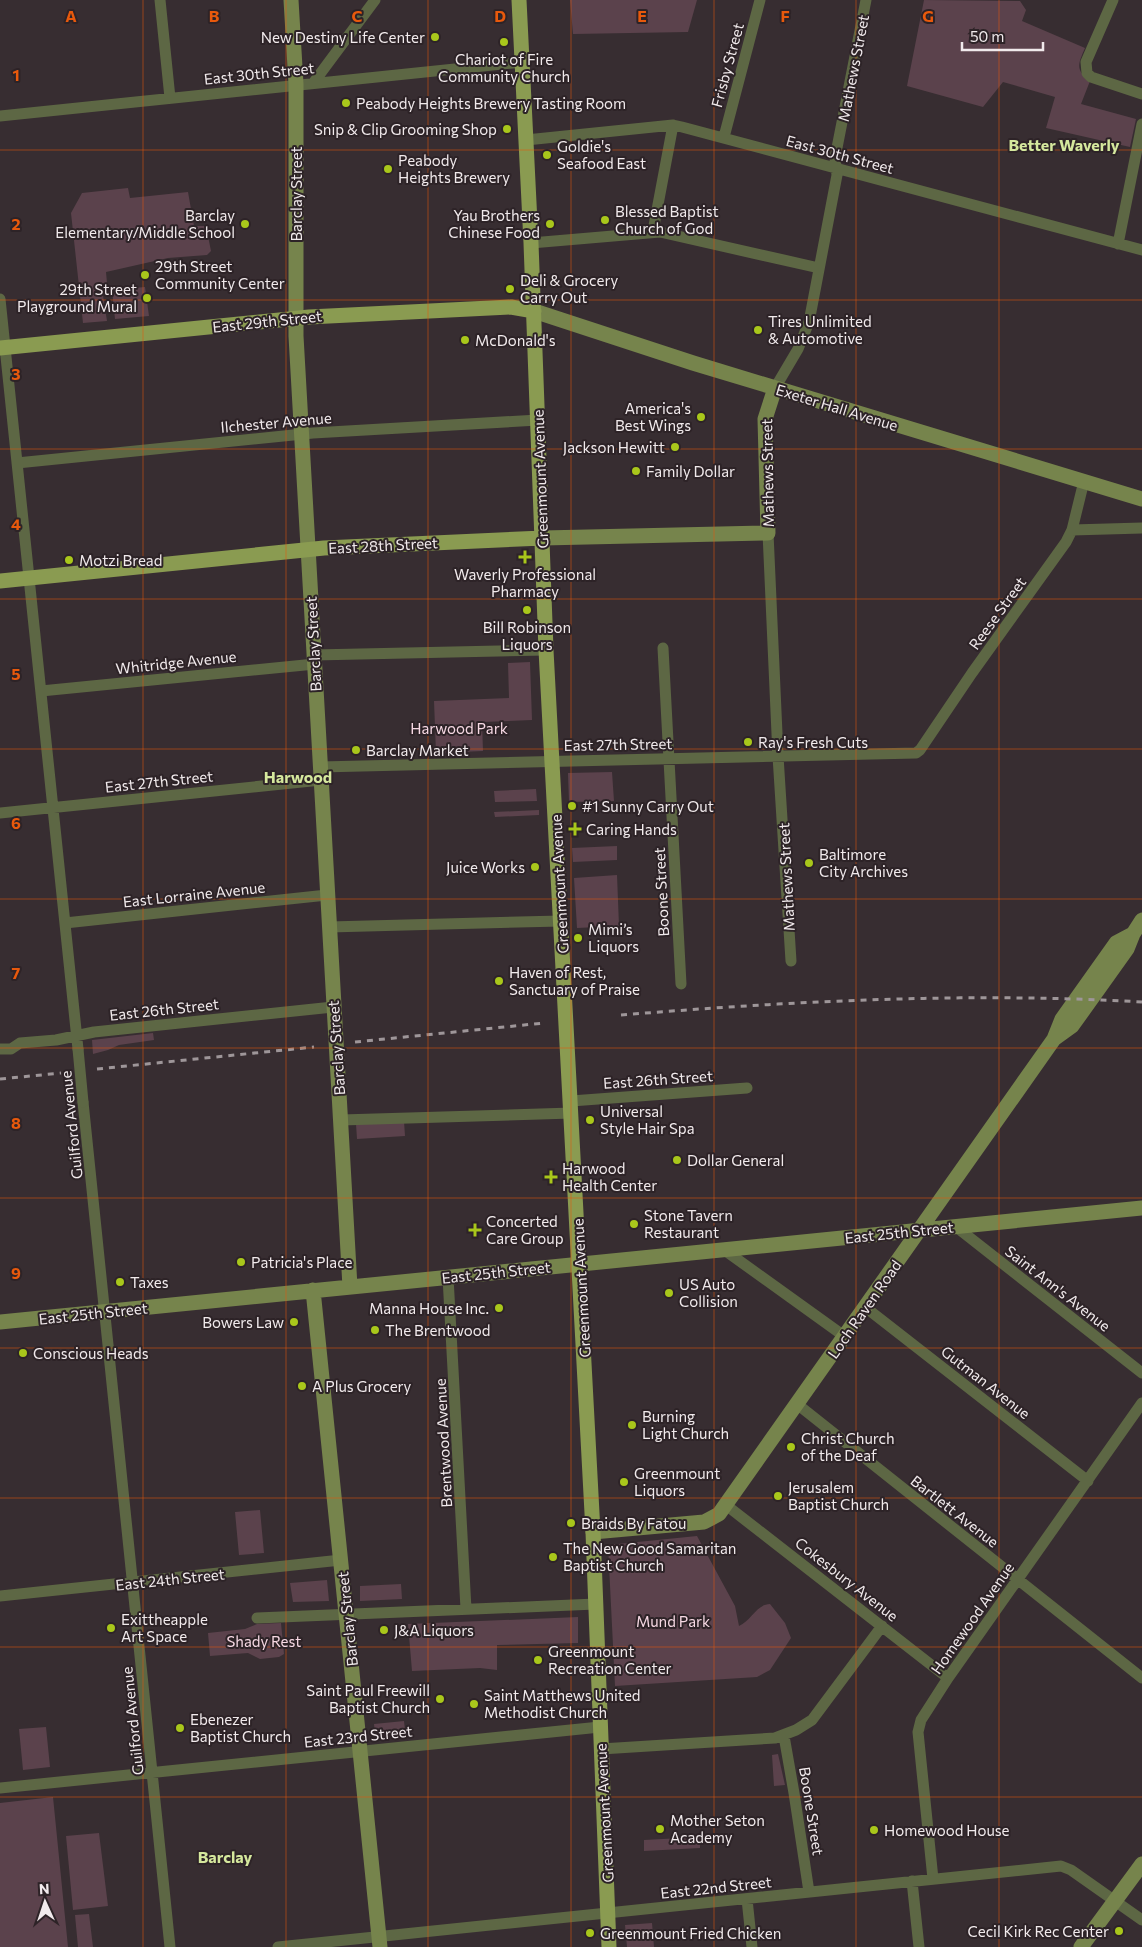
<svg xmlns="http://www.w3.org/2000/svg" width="1142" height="1947" font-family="Commissioner,sans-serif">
<rect width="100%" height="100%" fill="#372d31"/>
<path fill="#5b424c" d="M570 0H697L688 32 573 34Z
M924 0 1020 1 1026 10 1022 21 1085 48C1078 64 1075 70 1090 81L1081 104 1136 119 1130 147 1046 128 1055 97 1003 82 983 107 907 86Z
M128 188 130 198 188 192 194 226H206L211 251 207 255 168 258 106 272 107 283 102 289 107 321 83 323 71 213 82 193Z
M145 287 149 316 115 319 112 290Z
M530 662 532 720 482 722 483 751 436 753 434 701 509 698 508 663Z
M612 772 614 801 569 802 568 773Z
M536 789 537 801 495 802 494 791Z
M539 810V815L495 817 494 812Z
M617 846V860L573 862 572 848Z
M617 875 619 926 577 928 574 878Z
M153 1033 154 1040 119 1045 108 1050 93 1054 92 1040Z
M404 1121 405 1136 357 1139 356 1124Z
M260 1510 264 1553 239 1555 235 1512Z
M697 1536 735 1606 739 1626C751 1621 757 1604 770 1604L785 1623 791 1638 770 1670 757 1677 615 1686 608 1545Z
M327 1580 329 1601 293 1602 290 1583Z
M401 1584 402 1599 360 1601V1586Z
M578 1617V1643L497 1645V1670L480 1668 412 1671 408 1624Z
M281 1623 284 1654 279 1657 260 1659 248 1653 210 1656 208 1633 245 1629 257 1624Z
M404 1721 405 1730 375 1733 374 1724Z
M46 1727 50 1767 23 1770 19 1729Z
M778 1754 785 1785 774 1786 772 1755Z
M53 1797 68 1947H0V1803Z
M99 1833 108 1906 73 1910 66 1836Z
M700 1837V1848L644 1851V1840Z
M89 1914 93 1947H78L75 1915Z
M652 1923 654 1947H627L625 1925Z"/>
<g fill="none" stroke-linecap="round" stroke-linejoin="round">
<path stroke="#5d6744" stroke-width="11" d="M160 0 170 98
M1113 0 1086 62 1087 73 1091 77 1142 94
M314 82 375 0
M0 116 522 62
M724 137 760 0
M526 140 673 125 682 127 1142 250
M653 231 673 125
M531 243 660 232 819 268
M1118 244 1142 124
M0 299 78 1049
M775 388 798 349 809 322 837 175 835 158 866 0
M17 463 313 433 538 420
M1072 530 1142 528
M768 533 778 756 791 961
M663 648 681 984
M314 655 546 650
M41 691 315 664
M320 767 916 753 920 750 972 673 1066 542 1072 530 1084 481
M0 813 321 780
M65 923 327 895
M329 927 561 921
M0 1049H11L20 1043 56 1040 94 1032 333 1007
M571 1101 747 1088
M83 1102 170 1947
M341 1120 572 1113
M955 1226 1142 1373
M723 1249 844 1336
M448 1277 466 1609
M865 1307 1088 1481
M797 1404 1142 1678
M726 1505 948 1678
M0 1596 341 1560
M257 1618 596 1604
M784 1736 794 1793 809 1892
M601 1749 775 1738 796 1730 812 1720 882 1626
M0 1788 600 1727
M933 1879 918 1732 921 1720 948 1678 1142 1403
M912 1881 919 1947
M747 1899 752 1947
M278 1947 1061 1866 1071 1870 1142 1920"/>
<path stroke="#76844c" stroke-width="15" d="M291 0 296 84V336L350 1287
M534 311 693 363 1142 499
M543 538 768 533 765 419 775 388
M1054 1039 1072 1026 1127 949 1133 934 1142 920
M313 1290 380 1947
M0 1322 1142 1208
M593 1532 704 1522 719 1514 1054 1039 1062 1019 1116 943 1133 934
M1081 1947 1142 1864"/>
<path stroke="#8a9b51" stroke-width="15" d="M519 0 531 243 546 650 593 1532 609 1947
M0 348 309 317 511 307 534 311
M0 581 324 548 543 538"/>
<path stroke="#9e9699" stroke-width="3" stroke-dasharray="6 6" stroke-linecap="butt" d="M621 1015C794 1001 968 992 1142 1002
M355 1042 544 1023
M97 1069 314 1047
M0 1079 61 1073"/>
<path stroke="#5d6744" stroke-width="11" d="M78 1049 83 1102"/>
</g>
<path fill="none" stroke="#e8590c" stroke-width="1" stroke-opacity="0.55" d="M143 0V1947M286 0V1947M428 0V1947M571 0V1947M714 0V1947M856 0V1947M999 0V1947M0 150H1142M0 300H1142M0 449H1142M0 599H1142M0 749H1142M0 899H1142M0 1048H1142M0 1198H1142M0 1348H1142M0 1498H1142M0 1647H1142M0 1797H1142"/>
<g fill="#a9c71b" stroke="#2d2327" stroke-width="2">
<circle cx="435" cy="37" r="5"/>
<circle cx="504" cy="42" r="5"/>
<circle cx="346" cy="103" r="5"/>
<circle cx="507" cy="129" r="5"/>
<circle cx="547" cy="155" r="5"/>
<circle cx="388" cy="169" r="5"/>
<circle cx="605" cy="220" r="5"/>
<circle cx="245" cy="224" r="5"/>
<circle cx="550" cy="224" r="5"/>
<circle cx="145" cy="275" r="5"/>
<circle cx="510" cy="289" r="5"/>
<circle cx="147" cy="298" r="5"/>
<circle cx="758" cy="330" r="5"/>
<circle cx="465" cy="340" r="5"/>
<circle cx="701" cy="417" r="5"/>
<circle cx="675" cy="447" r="5"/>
<circle cx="636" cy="471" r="5"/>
<path d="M522.5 549.5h5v5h5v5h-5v5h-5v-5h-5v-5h5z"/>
<circle cx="69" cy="560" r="5"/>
<circle cx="527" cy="610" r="5"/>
<circle cx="748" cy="742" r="5"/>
<circle cx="356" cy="750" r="5"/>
<circle cx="572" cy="806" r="5"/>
<path d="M572.5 821.5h5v5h5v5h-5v5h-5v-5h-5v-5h5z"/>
<circle cx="809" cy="863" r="5"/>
<circle cx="535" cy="867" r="5"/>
<circle cx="578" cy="938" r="5"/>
<circle cx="499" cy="981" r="5"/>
<circle cx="590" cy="1120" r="5"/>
<circle cx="677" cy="1160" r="5"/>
<path d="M548.5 1169.5h5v5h5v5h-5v5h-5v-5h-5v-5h5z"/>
<circle cx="634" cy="1224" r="5"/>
<path d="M472.5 1222.5h5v5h5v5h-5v5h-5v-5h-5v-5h5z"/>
<circle cx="241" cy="1262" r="5"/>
<circle cx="120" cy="1282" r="5"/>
<circle cx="669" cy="1293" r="5"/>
<circle cx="499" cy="1308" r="5"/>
<circle cx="294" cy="1322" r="5"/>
<circle cx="375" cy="1330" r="5"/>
<circle cx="23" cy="1353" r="5"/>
<circle cx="302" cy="1386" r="5"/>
<circle cx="632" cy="1425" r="5"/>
<circle cx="791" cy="1447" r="5"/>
<circle cx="624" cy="1482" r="5"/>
<circle cx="778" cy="1496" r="5"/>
<circle cx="571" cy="1523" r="5"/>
<circle cx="553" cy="1557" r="5"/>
<circle cx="111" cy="1628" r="5"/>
<circle cx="384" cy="1630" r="5"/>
<circle cx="538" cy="1660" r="5"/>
<circle cx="440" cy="1699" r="5"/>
<circle cx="474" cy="1704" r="5"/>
<circle cx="180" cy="1728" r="5"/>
<circle cx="660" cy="1829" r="5"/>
<circle cx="874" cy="1830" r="5"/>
<circle cx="1119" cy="1931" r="5"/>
<circle cx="590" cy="1933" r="5"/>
</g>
<g text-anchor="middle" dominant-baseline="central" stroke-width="4" stroke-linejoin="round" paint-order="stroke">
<g font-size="15" fill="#f1eaec" stroke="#2d2327" text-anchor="start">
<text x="425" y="37" text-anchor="end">New Destiny Life Center</text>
<text x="504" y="59" text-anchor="middle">Chariot of Fire<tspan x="504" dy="17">Community Church</tspan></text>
<text x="356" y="103">Peabody Heights Brewery Tasting Room</text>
<text x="497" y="129" text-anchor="end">Snip &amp; Clip Grooming Shop</text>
<text x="557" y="146">Goldie's<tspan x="557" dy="17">Seafood East</tspan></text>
<text x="398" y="160">Peabody<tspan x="398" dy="17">Heights Brewery</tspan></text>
<text x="615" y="211">Blessed Baptist<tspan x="615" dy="17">Church of God</tspan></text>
<text x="235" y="215" text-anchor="end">Barclay<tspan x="235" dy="17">Elementary/Middle School</tspan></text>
<text x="540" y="215" text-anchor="end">Yau Brothers<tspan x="540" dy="17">Chinese Food</tspan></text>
<text x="155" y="266">29th Street<tspan x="155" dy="17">Community Center</tspan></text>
<text x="520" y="280">Deli &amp; Grocery<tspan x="520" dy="17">Carry Out</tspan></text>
<text x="137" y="289" text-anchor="end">29th Street<tspan x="137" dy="17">Playground Mural</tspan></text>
<text x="768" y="321">Tires Unlimited<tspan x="768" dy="17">&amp; Automotive</tspan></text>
<text x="475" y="340">McDonald's</text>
<text x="691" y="408" text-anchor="end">America's<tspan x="691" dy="17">Best Wings</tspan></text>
<text x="665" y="447" text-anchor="end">Jackson Hewitt</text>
<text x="646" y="471">Family Dollar</text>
<text x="79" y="560">Motzi Bread</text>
<text x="525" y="574" text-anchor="middle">Waverly Professional<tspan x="525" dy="17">Pharmacy</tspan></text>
<text x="527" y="627" text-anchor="middle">Bill Robinson<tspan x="527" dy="17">Liquors</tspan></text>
<text x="758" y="742">Ray's Fresh Cuts</text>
<text x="366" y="750">Barclay Market</text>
<text x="582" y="806">#1 Sunny Carry Out</text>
<text x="586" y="829">Caring Hands</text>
<text x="819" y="854">Baltimore<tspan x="819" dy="17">City Archives</tspan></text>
<text x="525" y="867" text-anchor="end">Juice Works</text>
<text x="588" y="929">Mimi’s<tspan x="588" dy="17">Liquors</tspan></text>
<text x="509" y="972">Haven of Rest,<tspan x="509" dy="17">Sanctuary of Praise</tspan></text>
<text x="600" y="1111">Universal<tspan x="600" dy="17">Style Hair Spa</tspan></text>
<text x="687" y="1160">Dollar General</text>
<text x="562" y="1168">Harwood<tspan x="562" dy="17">Health Center</tspan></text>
<text x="644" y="1215">Stone Tavern<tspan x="644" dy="17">Restaurant</tspan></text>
<text x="486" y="1221">Concerted<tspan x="486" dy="17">Care Group</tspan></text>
<text x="251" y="1262">Patricia's Place</text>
<text x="130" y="1282">Taxes</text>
<text x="679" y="1284">US Auto<tspan x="679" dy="17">Collision</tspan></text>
<text x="489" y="1308" text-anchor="end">Manna House Inc.</text>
<text x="284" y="1322" text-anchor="end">Bowers Law</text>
<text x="385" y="1330">The Brentwood</text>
<text x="33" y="1353">Conscious Heads</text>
<text x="312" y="1386">A Plus Grocery</text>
<text x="642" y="1416">Burning<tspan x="642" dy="17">Light Church</tspan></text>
<text x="801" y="1438">Christ Church<tspan x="801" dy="17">of the Deaf</tspan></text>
<text x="634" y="1473">Greenmount<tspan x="634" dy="17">Liquors</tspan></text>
<text x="788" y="1487">Jerusalem<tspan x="788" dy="17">Baptist Church</tspan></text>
<text x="581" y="1523">Braids By Fatou</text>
<text x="563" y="1548">The New Good Samaritan<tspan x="563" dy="17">Baptist Church</tspan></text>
<text x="121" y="1619">Exittheapple<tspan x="121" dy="17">Art Space</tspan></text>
<text x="394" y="1630">J&amp;A Liquors</text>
<text x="548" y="1651">Greenmount<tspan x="548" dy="17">Recreation Center</tspan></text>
<text x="430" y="1690" text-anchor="end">Saint Paul Freewill<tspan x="430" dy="17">Baptist Church</tspan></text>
<text x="484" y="1695">Saint Matthews United<tspan x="484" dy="17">Methodist Church</tspan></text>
<text x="190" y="1719">Ebenezer<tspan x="190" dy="17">Baptist Church</tspan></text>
<text x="670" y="1820">Mother Seton<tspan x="670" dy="17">Academy</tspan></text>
<text x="884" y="1830">Homewood House</text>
<text x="1109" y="1931" text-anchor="end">Cecil Kirk Rec Center</text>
<text x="600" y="1933">Greenmount Fried Chicken</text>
</g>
<g font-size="15" fill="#f1eaec" stroke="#2d2327">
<text transform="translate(727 65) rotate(-75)">Frisby Street</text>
<text transform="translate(853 68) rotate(-79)">Mathews Street</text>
<text transform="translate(259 73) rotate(-6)">East 30th Street</text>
<text transform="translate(840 154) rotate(15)">East 30th Street</text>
<text transform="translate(296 194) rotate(-90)">Barclay Street</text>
<text transform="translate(267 321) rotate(-6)">East 29th Street</text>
<text transform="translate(837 407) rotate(17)">Exeter Hall Avenue</text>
<text transform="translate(276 422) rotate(-5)">Ilchester Avenue</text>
<text transform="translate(767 473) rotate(-91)">Mathews Street</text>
<text transform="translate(540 479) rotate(-92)">Greenmount Avenue</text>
<text transform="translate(383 545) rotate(-3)">East 28th Street</text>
<text transform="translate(997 613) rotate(-54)">Reese Street</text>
<text transform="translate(313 644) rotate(-93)">Barclay Street</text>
<text transform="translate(176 662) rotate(-6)">Whitridge Avenue</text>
<text transform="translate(618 744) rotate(-1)">East 27th Street</text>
<text transform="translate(159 781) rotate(-6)">East 27th Street</text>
<text transform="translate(786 877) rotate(-93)">Mathews Street</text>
<text transform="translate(559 884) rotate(-93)">Greenmount Avenue</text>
<text transform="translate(661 892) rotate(-93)">Boone Street</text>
<text transform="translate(194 894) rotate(-6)">East Lorraine Avenue</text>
<text transform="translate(164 1009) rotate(-6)">East 26th Street</text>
<text transform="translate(336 1048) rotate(-94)">Barclay Street</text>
<text transform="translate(658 1079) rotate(-4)">East 26th Street</text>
<text transform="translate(71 1125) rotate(-96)">Guilford Avenue</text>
<text transform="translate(899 1232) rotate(-6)">East 25th Street</text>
<text transform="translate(496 1272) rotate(-6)">East 25th Street</text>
<text transform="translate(581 1288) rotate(-93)">Greenmount Avenue</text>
<text transform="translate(1058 1288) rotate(38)">Saint Ann's Avenue</text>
<text transform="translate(864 1309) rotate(-55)">Loch Raven Road</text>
<text transform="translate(93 1313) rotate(-6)">East 25th Street</text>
<text transform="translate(986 1382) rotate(38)">Gutman Avenue</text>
<text transform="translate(443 1443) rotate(-93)">Brentwood Avenue</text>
<text transform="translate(955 1511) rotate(38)">Bartlett Avenue</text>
<text transform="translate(170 1579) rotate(-6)">East 24th Street</text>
<text transform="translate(847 1579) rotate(38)">Cokesbury Avenue</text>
<text transform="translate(972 1618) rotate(-55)">Homewood Avenue</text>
<text transform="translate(347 1619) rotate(-96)">Barclay Street</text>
<text transform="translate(132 1721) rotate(-96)">Guilford Avenue</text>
<text transform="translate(358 1736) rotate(-6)">East 23rd Street</text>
<text transform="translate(812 1811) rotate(81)">Boone Street</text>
<text transform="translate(604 1813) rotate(-93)">Greenmount Avenue</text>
<text transform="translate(716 1887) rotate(-6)">East 22nd Street</text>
</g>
<g font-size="15" fill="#f6d8e3" stroke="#2d2327">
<text x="459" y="728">Harwood Park</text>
<text x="673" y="1621">Mund Park</text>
<text x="264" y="1641">Shady Rest</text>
</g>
<g font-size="16" font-weight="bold" fill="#d5e89d" stroke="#2d2327">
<text x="1064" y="144">Better Waverly</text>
<text x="298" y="776">Harwood</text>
<text x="225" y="1856">Barclay</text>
</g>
</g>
<g font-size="16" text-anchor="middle" font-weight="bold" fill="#e8590c" stroke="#2d2327" stroke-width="4" stroke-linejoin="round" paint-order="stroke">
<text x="71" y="22">A</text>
<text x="214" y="22">B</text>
<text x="357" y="22">C</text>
<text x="500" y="22">D</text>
<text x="642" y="22">E</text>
<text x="785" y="22">F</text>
<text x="928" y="22">G</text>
<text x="16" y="81">1</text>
<text x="16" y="230">2</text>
<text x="16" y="380">3</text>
<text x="16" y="530">4</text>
<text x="16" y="680">5</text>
<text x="16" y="829">6</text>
<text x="16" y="979">7</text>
<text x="16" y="1129">8</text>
<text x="16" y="1279">9</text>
</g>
<g transform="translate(45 1902) rotate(357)" stroke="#2d2327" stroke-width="4" paint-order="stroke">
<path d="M0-4L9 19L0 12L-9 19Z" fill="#f1eaec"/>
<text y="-8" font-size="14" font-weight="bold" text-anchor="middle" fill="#f1eaec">N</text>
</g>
<path d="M962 42v8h81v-8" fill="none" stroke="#f1eaec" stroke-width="2.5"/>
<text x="970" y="42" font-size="15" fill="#f1eaec" stroke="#2d2327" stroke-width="4" paint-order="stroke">50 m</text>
</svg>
